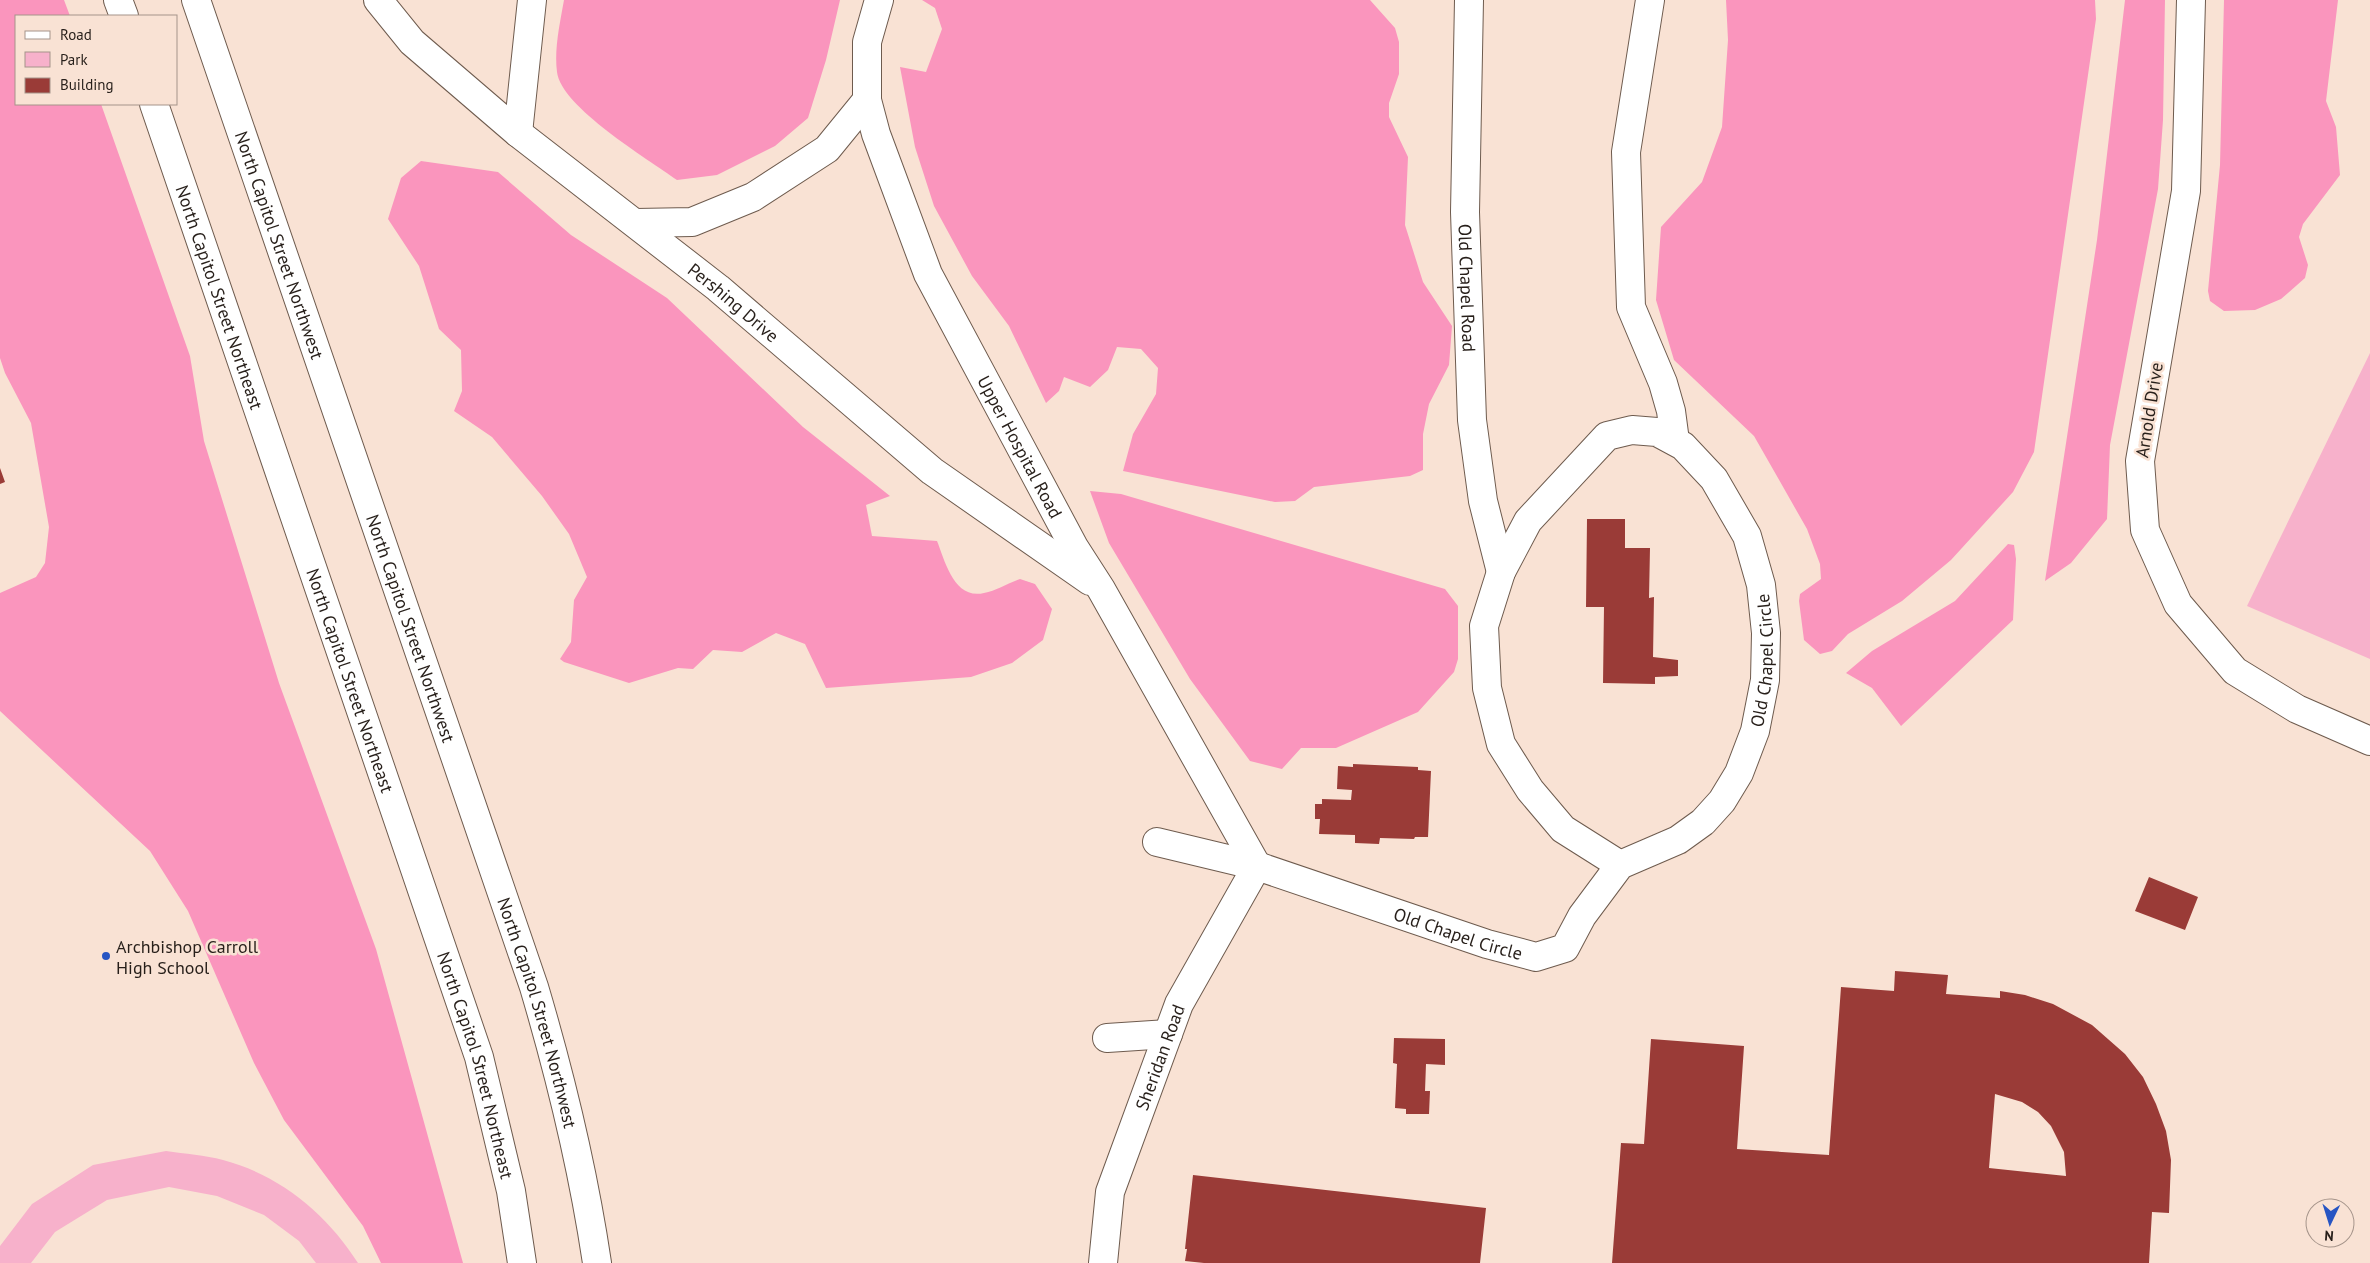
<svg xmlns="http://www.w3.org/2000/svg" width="2370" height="1263" font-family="'PT Sans',sans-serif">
<rect width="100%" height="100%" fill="#f9e2d4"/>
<path fill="#f7b1cb" d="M2370 353V659L2247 606Z
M166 1151C185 1154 205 1155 223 1160 280 1175 327 1214 358 1263H316L299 1241 264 1215 217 1196 169 1187 107 1200 55 1232 31 1263H0V1246L32 1204 93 1165Z"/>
<path fill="#fa95bd" d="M0 0H64L70 16H16V104H101L190 356 204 441 279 683 376 949 463 1263H381L363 1226 284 1120 254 1063 188 911 150 851 0 711V593L36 577 45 563 49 527 31 423 5 373 0 358Z
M564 0H840L826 60 808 118 775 146 717 175 677 180C648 159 561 107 557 72 554 49 560 23 564 0Z
M922 0H1370L1395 28 1399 42V74L1389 103V117L1408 157 1405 225 1423 282 1452 326 1449 365 1429 404 1423 434V470L1410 476 1314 487 1295 501 1275 502 1123 471 1133 434 1156 394 1158 368 1141 349 1117 347 1108 370 1090 387 1064 377 1059 391 1046 403 1009 326 972 276 934 206 915 147 900 67 926 72 942 29 935 8Z
M1726 0H2095L2096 19 2034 452 2013 492 1951 560 1902 601 1848 634 1832 651 1820 654 1804 640 1799 601 1800 594 1821 579 1820 564 1807 529 1754 436 1674 360 1656 300 1661 227 1702 182 1722 127 1728 40Z
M2125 0H2165L2163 120 2158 189 2110 445 2107 519 2071 563 2045 581 2097 240Z
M2224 0H2338L2326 101 2336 127 2340 175 2303 224 2299 237 2308 265 2305 278 2281 299 2255 310 2224 311 2210 301 2208 291 2220 165Z
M421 161 498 172 571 235 667 298 803 427 890 496 866 505 872 536 937 541C945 561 954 600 984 593 996 591 1008 583 1020 579L1035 584 1052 609 1043 640 1012 663 971 677 826 688 805 644 776 633 742 652 713 650 693 669 678 668 629 683 564 662 560 659 571 642 574 600 587 577 569 534 542 496 492 437 454 411 462 391 461 350 439 329 419 266 388 219 401 178Z
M1090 491 1121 494 1445 589 1458 606V659L1454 672 1418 712 1336 748H1301L1282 769 1250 761 1190 679 1109 543Z
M2008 544 2014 545 2016 559 2013 620 1901 726 1872 688 1846 673 1872 651 1955 601Z"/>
<path fill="#9a3b37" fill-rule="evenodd" d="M0 468 5 482 0 484Z
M1587 519H1625V548H1650L1649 598 1654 597 1653 657 1678 660V676L1655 677V684L1603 683 1604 607H1586Z
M1353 764 1418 767V770L1431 771 1428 837H1415L1414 839 1380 838 1379 844 1355 843V835L1319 834 1320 819H1315V804H1322V799L1351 800 1352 790 1337 789 1338 766 1353 767Z
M2149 877 2198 897 2185 930 2135 911Z
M1895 971 1948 975 1946 994 2000 998V991L2025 995 2053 1004 2092 1025 2125 1054 2143 1077 2156 1104 2166 1131 2171 1160 2169 1213 2152 1212 2149 1263H1612L1621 1143 1644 1144 1651 1039 1744 1046 1737 1149 1829 1155 1841 987 1894 991ZM1995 1094 2022 1102 2038 1112 2051 1126 2064 1152 2066 1176 1989 1168Z
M1394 1038 1445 1039V1065L1426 1064 1425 1091H1430L1429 1114H1406V1109L1395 1108 1397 1064 1393 1063Z
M1193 1175 1486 1208 1480 1263H1204L1185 1261 1187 1249H1185Z"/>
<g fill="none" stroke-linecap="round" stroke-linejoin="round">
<defs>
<g id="minor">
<path id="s1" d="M378 0 412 42 518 133 718 288 932 471 1090 581"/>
<path id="s2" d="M879 0 867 42V100L876 134 928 274 1074 547 1101 589 1257 866"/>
<path id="s3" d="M1469 0 1465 212 1472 420 1483 501 1501 572"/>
<path d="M1650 0 1626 152 1631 307 1663 383 1671 411 1675 441"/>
<path d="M2191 0 2186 191 2140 461 2145 530 2178 604 2235 671 2297 709 2370 741"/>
<path d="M518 133 532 0"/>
<path d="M636 223 692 222 753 197 827 149 867 100"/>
<path id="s4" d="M1157 842 1257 866 1487 944 1536 957 1565 948 1582 916 1620 865 1678 840 1703 822 1722 801 1739 773 1755 731 1765 680 1766 633 1761 585 1747 536 1714 479 1683 446 1657 432 1632 430 1607 436 1528 521 1501 572 1484 626 1487 688 1501 744 1530 790 1563 829 1620 865"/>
<path d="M1107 1038 1168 1034"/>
<path id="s5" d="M1103 1263 1110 1192 1179 1004 1257 866"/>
</g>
<g id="major">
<path d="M118 0 124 16"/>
<path id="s6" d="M196 0 534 987C561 1078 583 1169 597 1263"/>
<path id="s7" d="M154 104 479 1057 511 1191 522 1263"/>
</g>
</defs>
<use href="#minor" stroke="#6e5b4e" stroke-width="30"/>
<use href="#major" stroke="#6e5b4e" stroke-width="30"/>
<use href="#minor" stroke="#fff" stroke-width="28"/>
<use href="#major" stroke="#fff" stroke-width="28"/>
</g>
<circle fill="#2755c3" stroke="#f9e2d4" stroke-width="2" cx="106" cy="956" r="5"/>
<g text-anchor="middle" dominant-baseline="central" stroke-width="5" stroke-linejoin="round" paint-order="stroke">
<g font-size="18" fill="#271f1a" stroke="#f9e2d4">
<text stroke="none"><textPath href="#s6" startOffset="259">North Capitol Street Northwest</textPath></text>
<text stroke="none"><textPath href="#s3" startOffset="288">Old Chapel Road</textPath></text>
<text stroke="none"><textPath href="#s7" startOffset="204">North Capitol Street Northeast</textPath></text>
<text stroke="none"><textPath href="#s1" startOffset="468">Pershing Drive</textPath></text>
<text transform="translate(2149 410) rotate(-81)">Arnold Drive</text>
<text stroke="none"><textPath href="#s2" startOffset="482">Upper Hospital Road</textPath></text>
<text stroke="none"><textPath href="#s6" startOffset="664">North Capitol Street Northwest</textPath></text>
<text stroke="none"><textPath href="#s4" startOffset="798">Old Chapel Circle</textPath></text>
<text stroke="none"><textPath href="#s7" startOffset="609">North Capitol Street Northeast</textPath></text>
<text stroke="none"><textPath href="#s4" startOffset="315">Old Chapel Circle</textPath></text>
<text stroke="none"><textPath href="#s6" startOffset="1069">North Capitol Street Northwest</textPath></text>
<text stroke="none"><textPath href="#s5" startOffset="215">Sheridan Road</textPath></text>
<text stroke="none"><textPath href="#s7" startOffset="1014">North Capitol Street Northeast</textPath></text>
</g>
<g font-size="18" fill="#271f1a" stroke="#f9e2d4" text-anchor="start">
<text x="116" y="946">Archbishop Carroll<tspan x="116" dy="21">High School</tspan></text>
</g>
</g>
<rect x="15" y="15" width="162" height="90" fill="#f9e2d4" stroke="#a5948a"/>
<rect x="25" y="31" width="25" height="8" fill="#ffffff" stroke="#a5948a"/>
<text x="60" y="40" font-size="15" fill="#271f1a">Road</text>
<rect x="25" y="52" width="25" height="15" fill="#f7b1cb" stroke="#a5948a"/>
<text x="60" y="65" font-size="15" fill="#271f1a">Park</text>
<rect x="25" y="78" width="25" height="15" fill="#9a3b37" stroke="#a5948a"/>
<text x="60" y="90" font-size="15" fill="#271f1a">Building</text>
<g transform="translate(2330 1223) rotate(184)"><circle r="24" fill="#f9e2d4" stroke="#a5948a"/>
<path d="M0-4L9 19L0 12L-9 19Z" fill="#2755c3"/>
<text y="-8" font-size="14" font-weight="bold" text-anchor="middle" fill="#271f1a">N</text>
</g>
</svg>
